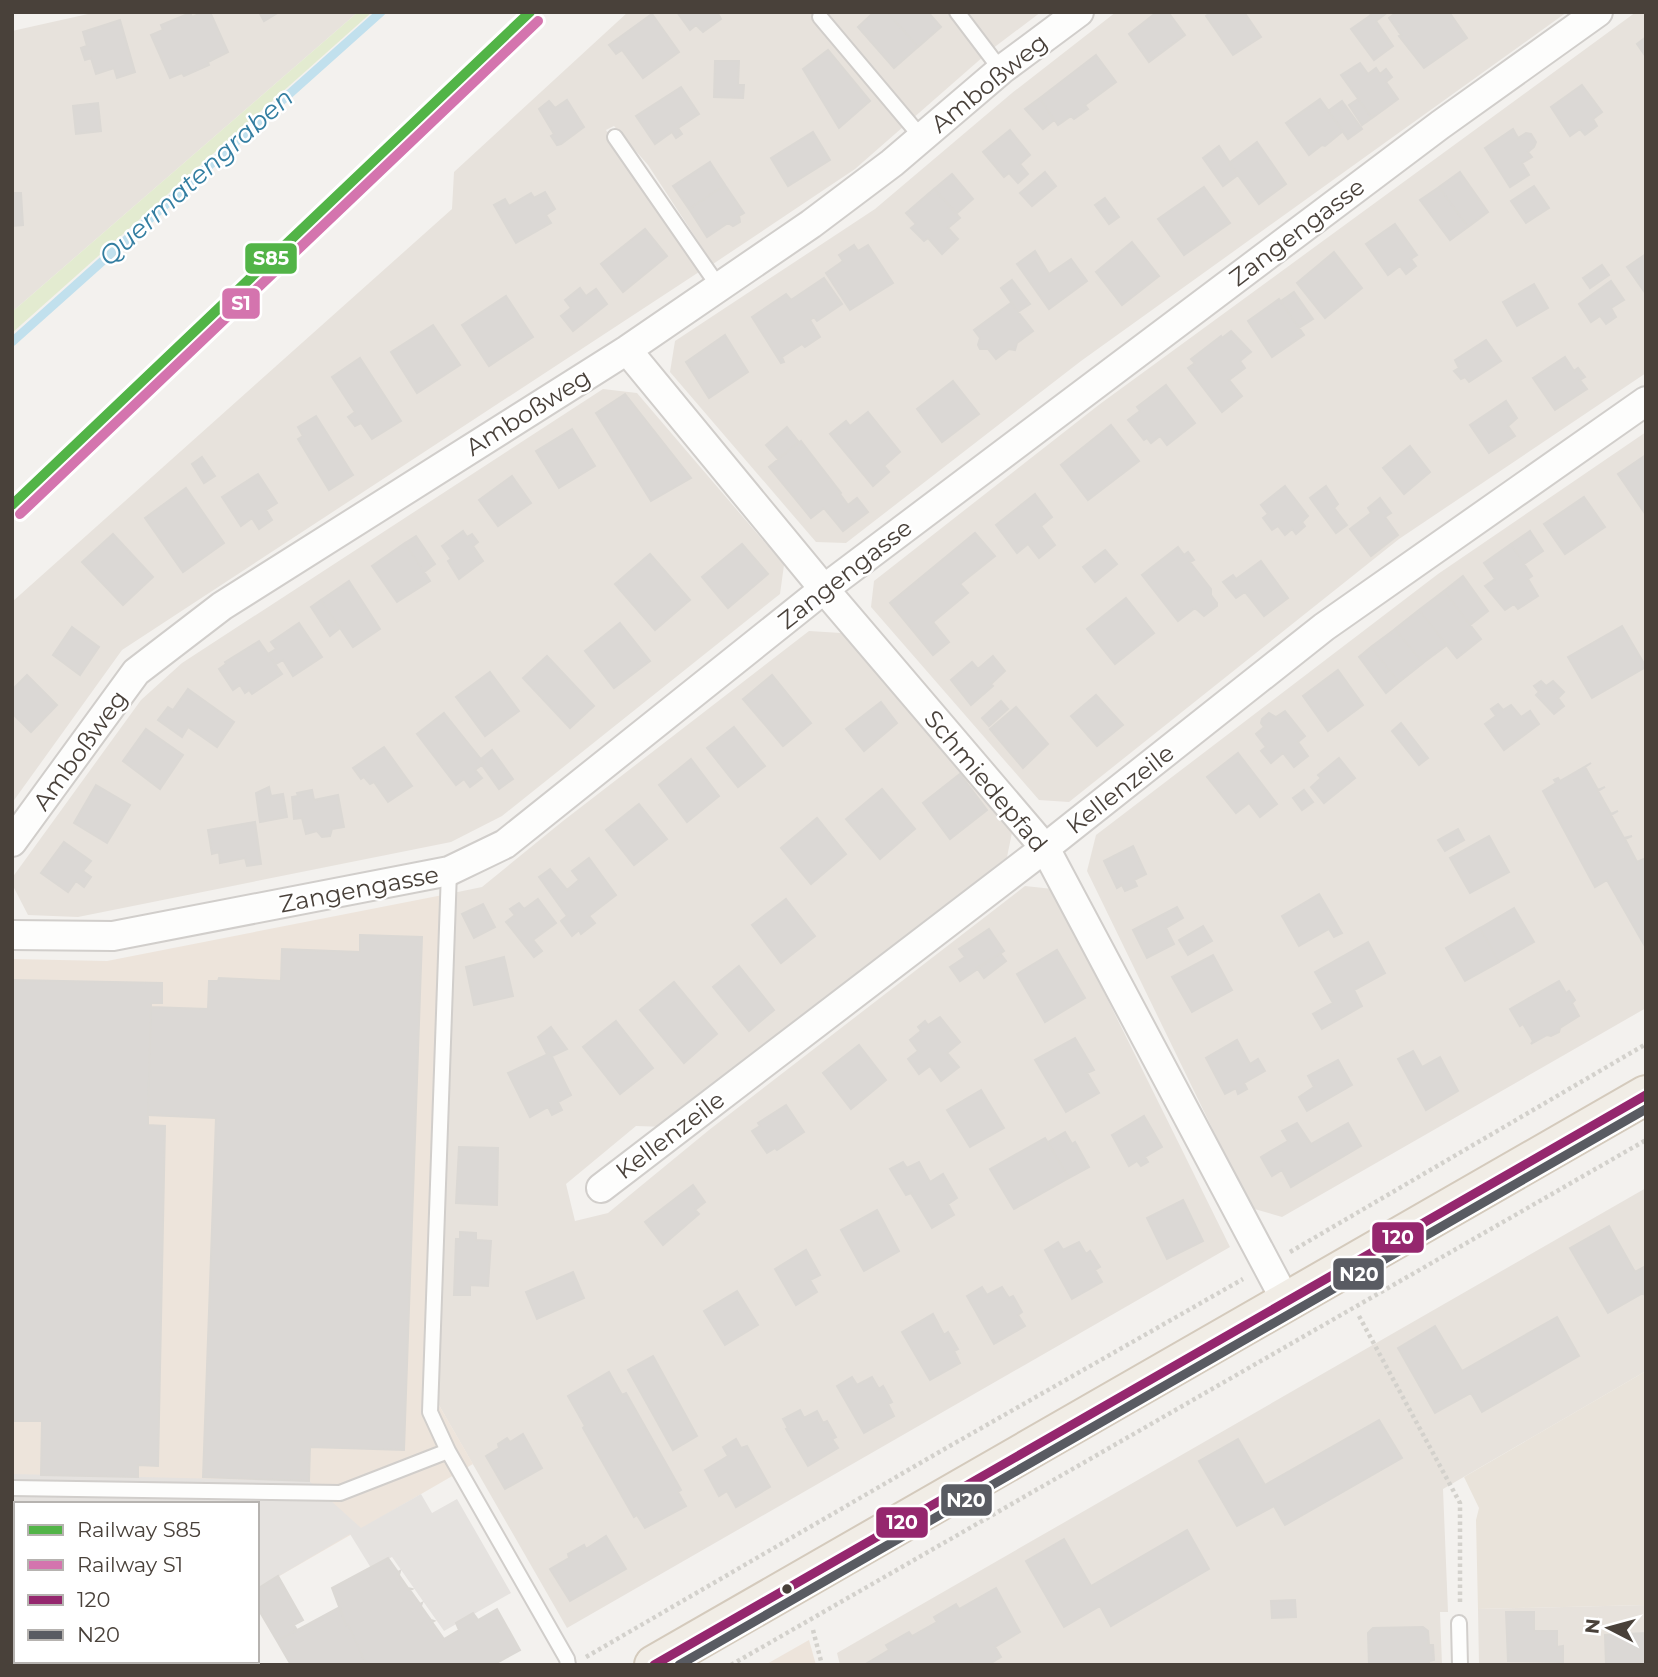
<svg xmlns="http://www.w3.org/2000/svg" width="1658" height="1677" font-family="Montserrat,sans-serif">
<rect width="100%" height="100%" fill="#f3f1ee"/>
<path fill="#e7e2dc" d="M97 12H358L12 312V31Z
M628 12H1041L992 49 855 169 713 264 648 165 614 126 606 130 699 272 122 650 12 803V602L452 209 454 172Z
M1116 12H1567L1081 361 846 543 816 542 670 372 675 341 875 209 1012 93Z
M1636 12H1646V373L1399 539 1069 802 1039 800 871 607 874 581 1100 404Z
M603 389 637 393 784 565 780 594 502 816 451 842 78 917 28 915 12 884V878L141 700 182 663Z
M1646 432V1008L1282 1217 1251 1208 1087 871 1096 835 1438 574Z
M809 631 841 633 1014 823 1007 857 667 1127 636 1126 566 1184 575 1221 608 1213 709 1130 1025 886 1053 889 1230 1247 567 1628 436 1400 453 893 482 887 563 821Z
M1646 1188V1371L1443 1489 1448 1612H1440L1442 1665H840L837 1653Z
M1646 1605V1665H1479L1478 1609Z"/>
<path fill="#ede4db" d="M453 893 436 1400 473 1464 257 1589V1504H16V1652H12V959L107 961Z
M809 1640 816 1665H765Z"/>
<path fill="#e9e3da" d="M1646 1371V1605L1478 1609 1476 1520 1479 1508 1464 1477Z"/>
<path fill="#e3ebd0" d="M358 12H372L12 333V312Z"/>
<path fill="#e5e2df" d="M12 1474 309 1481 361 1528 421 1494 432 1513 457 1499 511 1593 444 1631 392 1557 371 1568 350 1534 257 1589V1504H16V1652H12Z"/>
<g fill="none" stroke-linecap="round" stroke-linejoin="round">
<path stroke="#c1e0ed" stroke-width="9" d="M12 342 381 12"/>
</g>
<path fill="#dbd8d5" stroke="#dbd8d4" stroke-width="2" d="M204 12H210L228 52 208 62 209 65 184 76 182 73 170 78 151 35 163 30 161 25 190 13 192 17Z
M259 12H279L264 21Z
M677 12H717L721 19 703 32 696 25 690 30Z
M874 12H887L918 47 894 68 858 27Z
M887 12H928L941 27 918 47Z
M1157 12H1168L1185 35 1149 62 1129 34Z
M1211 12H1225L1227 15 1231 12H1244L1261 37 1233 55 1206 16Z
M1369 12H1388L1376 21 1393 46 1374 60 1351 29 1371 15Z
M1397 12H1449L1467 38 1424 68 1399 36 1401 35 1389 18Z
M652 14 679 52 643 78 622 50 616 54 609 45Z
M120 20 135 72 117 78 114 68 96 74 91 58 85 60 81 48 87 46 83 32Z
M1646 37V57L1637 44Z
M828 50 870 101 839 128 803 69Z
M1096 55 1116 82 1085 105 1088 109 1074 119 1071 116 1058 125 1040 98Z
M715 61H739L738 85H744L743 98 714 97Z
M1360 63 1368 74 1376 68 1380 74 1386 69 1392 77 1386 82 1398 99 1372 118 1341 75Z
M1582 85 1602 112 1593 119 1597 126 1585 135 1580 129 1570 136 1551 107Z
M681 87 699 114 678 128 682 134 676 138 672 132 655 144 636 116Z
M1040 98 1054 120 1043 129 1025 109Z
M1320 99 1343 131 1325 146 1322 145 1309 155 1286 123Z
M1358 99 1372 118 1362 125 1349 105Z
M567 100 584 127 561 144 557 145 551 136 554 134 539 109 549 101 555 108Z
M1342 101 1362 129 1348 139 1328 111Z
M98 103 101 131 76 134 73 106Z
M1513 129 1518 138 1526 133 1531 134 1536 142 1534 147 1528 152 1532 157 1522 163 1529 175 1510 187 1485 148Z
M1010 130 1030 155 1020 164 1028 174 1018 183 1009 173 1004 177 983 152Z
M813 132 830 160 788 186 771 158Z
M1257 142 1286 184 1259 204 1229 163Z
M1219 146 1238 175 1223 186 1203 158Z
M710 162 725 185 689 209 673 186Z
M1045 172 1056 186 1032 206 1020 193Z
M1460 172 1488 212 1468 227 1439 187Z
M952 174 973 199 957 213 934 189Z
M725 185 744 213 739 216 740 222 733 226 728 223 707 237 689 209Z
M1534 186 1549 208 1526 223 1511 201Z
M1204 187 1230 223 1184 255 1158 219Z
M1439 187 1468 227 1450 240 1420 200Z
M934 189 960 218 948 228 958 239 942 254 928 238 924 241 911 228 916 224 906 213Z
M545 192 555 209 546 215 551 223 516 243 494 205 505 199 509 206 531 193 534 198Z
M12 193H21L23 225 12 226Z
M1105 198 1119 217 1109 224 1095 205Z
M1395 224 1417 255 1411 259 1416 266 1406 274 1400 266 1388 275 1366 244Z
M645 229 667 256 623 292 601 264Z
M1132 242 1159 276 1122 305 1096 272Z
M854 245 858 251 868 245 893 283 850 310 826 273 843 261 839 255Z
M1035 251 1049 274 1071 259 1087 281 1049 309 1017 264Z
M1334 252 1362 288 1325 318 1297 283Z
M1646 254V294L1627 267Z
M1602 265 1609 275 1590 288 1583 278Z
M824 278 842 304 817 321 814 317 810 320 820 337 805 347 802 344 782 357 784 362 781 363 752 317 786 294 791 300Z
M1012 280 1030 304 1018 312 1001 288Z
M1611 281 1624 300 1611 308 1616 317 1606 324 1600 316 1591 322 1579 304Z
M1534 284 1548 308 1517 326 1503 302Z
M580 288 586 296 596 289 607 304 573 331 561 316 571 308 565 300Z
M1294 292 1313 319 1299 328 1281 301Z
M506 296 533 337 489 366 462 325Z
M1279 299 1304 335 1272 357 1248 321Z
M1011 303 1033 331 1017 343 1015 350 1009 349 996 359 988 349H980L978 345 980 338 974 330Z
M433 325 460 365 417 393 391 352Z
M1231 331 1251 352 1240 361 1245 368 1229 380 1242 396 1222 412 1188 368 1195 363 1191 359 1221 336 1222 338Z
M725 335 748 372 709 398 686 362Z
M1486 340 1501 361 1469 382 1465 377 1461 379 1454 371 1459 368 1455 360Z
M1565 357 1574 371 1578 368 1585 377 1580 380 1587 389 1555 410 1533 378Z
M360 358 401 421 372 439 361 423 355 426 348 417 355 412 332 377Z
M953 381 979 414 942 442 917 409Z
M1166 385 1195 423 1167 445 1160 436 1151 443 1147 438 1144 440 1128 420 1140 411 1137 407Z
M625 394 691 478 651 501 596 413Z
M1506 401 1517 418 1508 426 1515 436 1489 453 1470 425Z
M868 412 900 452 884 466 889 472 873 486 830 434 846 421 850 426Z
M316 416 353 475 329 490 298 439 303 436 298 427Z
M1111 425 1139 461 1088 500 1061 465Z
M787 427 799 442 778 459 766 445Z
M572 429 595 466 559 488 536 451Z
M801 441 841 493 840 494 848 505 857 498 868 512 843 531 824 508 811 518 769 467Z
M1410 446 1430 472 1404 494 1383 468Z
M1646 455V515L1618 474Z
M202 457 215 476 204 483 192 464Z
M258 474 277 503 266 510 272 520 259 529 252 518 241 526 222 497Z
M512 476 531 503 498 526 479 500Z
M1285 486 1308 516 1302 522 1305 526 1296 534 1292 529 1285 535 1278 526 1272 530 1263 518 1268 514 1261 505Z
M1326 486 1338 504 1334 508 1347 525 1336 533 1310 498Z
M186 488 224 543 183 572 145 518Z
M1035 494 1052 517 1041 526 1055 545 1039 558 1028 544 1017 553 996 525Z
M1584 497 1605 527 1565 554 1544 524Z
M1380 498 1391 513 1385 517 1398 535 1371 556 1350 529 1371 513 1368 508Z
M463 531 467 537 472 534 478 542 473 546 483 561 459 579 448 561 451 559 442 546Z
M1530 531 1543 551 1524 564 1511 544Z
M975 533 995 556 960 584 968 593 933 622 949 642 933 655 890 603Z
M113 534 153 577 123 605 82 562Z
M416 536 435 564 424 572 405 543Z
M405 543 430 581 397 602 372 566Z
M742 544 768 574 728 608 702 577Z
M1511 544 1532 576 1528 579 1538 596 1518 609 1514 604 1505 610 1485 586 1495 579 1484 563Z
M1178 547 1184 555 1188 552 1194 560 1190 562 1211 589V595L1217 603V606L1204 616 1195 608 1178 621 1142 575Z
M1105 550 1117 564 1095 582 1083 567Z
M650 554 690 600 655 630 615 584Z
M1261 561 1288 598 1264 616 1245 592 1236 598 1223 582 1233 575 1236 579Z
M1463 576 1488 611 1470 625 1444 591Z
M349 581 380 629 353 647 321 600Z
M1444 591 1481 639 1457 658 1419 610Z
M1126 598 1154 633 1115 664 1087 629Z
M321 600 340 628 330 636 311 607Z
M1419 610 1447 645 1423 663 1395 629Z
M299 623 322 657 293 676 283 660 276 664 268 654 276 649 271 642Z
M620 623 650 661 614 688 585 651Z
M1622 626 1646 667 1592 698 1568 657Z
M72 627 99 647 80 675 53 655Z
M1395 629 1423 663 1399 682 1371 647Z
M259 641 282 674 252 694 249 690 245 693 240 685 233 690 219 669 226 664 225 662Z
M1371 647 1399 682 1386 693 1359 657Z
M547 656 594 706 570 728 523 678Z
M993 656 1005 671 991 684 993 686 971 705 951 680 972 662 978 669Z
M1338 670 1363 705 1328 731 1303 696Z
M490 672 519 711 485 736 456 697Z
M27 675 57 705 31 732 12 713V690Z
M772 675 811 723 783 746 743 699Z
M1541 681 1546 686 1553 681 1564 692 1558 698 1564 706 1554 714 1536 695 1539 692 1534 686Z
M188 689 234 722 217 747 188 727 182 737 158 720 168 707 173 710Z
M1096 695 1123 725 1097 746 1071 716Z
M1001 701 1008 709 989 726 982 718Z
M881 702 897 723 864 751 846 729Z
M1498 704 1503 710 1511 705 1521 717 1530 711 1539 724 1504 750 1485 724 1496 716 1491 709Z
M1016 707 1048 744 1023 768 990 729Z
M1285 711 1305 736 1298 742 1308 756 1294 767 1283 753 1271 763 1261 751 1266 747 1256 734 1264 727 1261 723 1262 719 1269 713 1276 717Z
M444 713 484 763 475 770 482 778 470 787 464 779 456 785 417 734Z
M1401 723 1428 758 1419 765 1392 731Z
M734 727 765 766 738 787 707 748Z
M146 729 183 755 160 789 123 761Z
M384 747 412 786 388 802 374 782 370 784 364 777 361 779 353 768Z
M492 750 513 779 499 789 482 765 484 763 481 759Z
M1238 753 1277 804 1260 817 1249 803 1236 813 1207 777Z
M1339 758 1355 778 1324 803 1311 787 1321 778 1318 775Z
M691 759 719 796 687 822 659 785Z
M1591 763 1585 767 1598 790 1605 787 1598 791 1611 814 1618 811 1611 815 1624 838 1632 836 1625 839 1637 862 1646 858V948L1607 880 1595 887 1543 791 1556 783 1554 780 1558 778 1560 781Z
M960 774 987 810 950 839 923 803Z
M96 785 130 805 107 843 74 823Z
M269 787 271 796 283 794 287 817 260 822 256 793Z
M882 789 915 829 880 859 846 819Z
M312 790 314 800 338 795 344 827 332 829 330 836 322 837 317 831 306 834 302 818 294 819 292 797 298 796 297 793Z
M1304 790 1313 802 1302 810 1293 798Z
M639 804 667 839 634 865 606 830Z
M817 818 846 854 811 884 781 848Z
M255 822 261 864 247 866 245 858 220 863 219 852 212 854 208 830Z
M1458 829 1464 840 1445 851 1438 840Z
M1489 836 1509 872 1470 893 1450 858Z
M64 842 91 861 83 871 91 877 84 887 76 881 68 892 41 873Z
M1133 846 1146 874 1134 880 1137 886 1125 891 1122 885 1117 888 1104 861Z
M589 858 616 895 589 916 595 923 581 934 579 930 572 936 561 921 567 916 539 877 550 869 567 890 579 880 572 871Z
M1319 894 1342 933 1334 937 1329 929 1299 946 1282 916Z
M538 899 556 923 533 940 542 951 534 957 506 922 515 915 510 909 519 903 524 909Z
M786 899 815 936 781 963 752 925Z
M483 904 495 927 474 938 462 914Z
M1177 907 1183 918 1166 928 1174 944 1147 958 1133 930Z
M1514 908 1534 942 1499 962 1480 928Z
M1203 926 1212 941 1188 955 1179 940Z
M1480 928 1499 962 1465 981 1446 948Z
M989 929 1004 951 960 981 950 967 965 957 959 949Z
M360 935 422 937 404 1450 310 1447 309 1481 203 1477 216 1118 148 1115 151 1007 208 1009 209 981H218L219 978 281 981 282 949 360 952Z
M1368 942 1385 973 1354 990 1362 1006 1322 1029 1313 1014 1333 1003 1315 972Z
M1057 950 1085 998 1045 1022 1017 974Z
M1000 953 1006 961 984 978 977 968Z
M1213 955 1232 990 1192 1012 1172 977Z
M504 957 513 996 474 1005 466 967Z
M739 966 774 1010 749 1031 713 987Z
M12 980 162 983V1003H151L148 1115V1125L165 1126 158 1466 138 1465V1477L41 1475 42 1421H12Z
M1559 981 1566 993 1569 991 1575 1000 1572 1003 1579 1016 1560 1028 1559 1032 1551 1036 1547 1035 1531 1044 1533 1041 1523 1024 1520 1026 1510 1009Z
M674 982 717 1034 684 1063 640 1010Z
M940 1017 960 1042 947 1053 959 1067 941 1081 930 1066 919 1074 908 1059 918 1051 910 1040 921 1031 918 1027 925 1021 928 1025Z
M616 1021 653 1068 620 1094 583 1047Z
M551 1027 567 1049 552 1056 550 1053 547 1054 538 1037Z
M1075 1038 1094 1070 1087 1073 1099 1093 1066 1112 1035 1060Z
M1237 1040 1250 1064 1258 1059 1265 1071 1244 1083 1247 1089 1238 1094 1236 1088 1225 1094 1206 1058Z
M859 1045 886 1080 851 1109 823 1073Z
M1413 1051 1422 1067 1440 1057 1458 1091 1426 1110 1398 1059Z
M550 1053 571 1095 558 1102 562 1110 552 1115 548 1107 530 1117 508 1073Z
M1338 1060 1352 1085 1307 1111 1299 1097 1314 1087 1308 1076Z
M981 1090 1004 1128 970 1147 947 1110Z
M786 1105 804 1132 777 1150 775 1148 767 1153 752 1131 760 1126 758 1123Z
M1144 1116 1162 1147 1145 1157 1148 1162 1141 1166 1137 1161 1129 1166 1112 1135Z
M1297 1123 1311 1144 1348 1123 1361 1146 1291 1187 1282 1170 1272 1176 1261 1157 1288 1141 1282 1131Z
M1065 1132 1072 1144 1075 1142 1089 1167 1069 1178 1048 1142Z
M1045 1138 1069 1178 1014 1209 990 1169Z
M459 1147 498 1148 497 1205 456 1203Z
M903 1162 907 1168 919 1162 930 1182 943 1174 957 1198 948 1204 954 1215 932 1228 911 1193 906 1195 890 1169Z
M693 1185 705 1202 695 1210 699 1214 663 1245 645 1222Z
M1183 1200 1203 1241 1167 1259 1147 1218Z
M877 1210 899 1251 864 1271 841 1230Z
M1609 1226 1635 1272 1646 1266V1297L1643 1293 1608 1313 1570 1248Z
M460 1232 476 1233V1240L491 1241 488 1286 470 1285V1295H454L456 1239H460Z
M1058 1242 1063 1250 1079 1242 1086 1254 1090 1251 1100 1267 1095 1270 1102 1282 1072 1299 1045 1250Z
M806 1250 820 1275 810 1280 817 1292 796 1305 775 1269Z
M573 1272 584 1298 537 1319 526 1292Z
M982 1287 987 1295 1002 1287 1009 1298 1013 1296 1022 1312 1018 1315 1025 1326 994 1344 967 1296Z
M737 1291 758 1325 725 1345 704 1311Z
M933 1314 944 1335 948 1332 958 1349 954 1351 960 1363 930 1380 902 1332Z
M1557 1317 1579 1356 1482 1412 1471 1393 1435 1413 1398 1348 1435 1326 1462 1371Z
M653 1356 697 1436 673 1450 628 1370Z
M609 1372 622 1395 626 1393 681 1490 678 1492 686 1506 645 1528 637 1515 634 1517 583 1428 585 1426 568 1396Z
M852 1377 857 1385 872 1377 879 1389 883 1386 892 1402 888 1404 894 1416 864 1433 837 1386Z
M800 1410 804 1418 817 1411 823 1423 827 1421 836 1437 832 1439 838 1448 808 1466 786 1429 788 1428 783 1419Z
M1379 1420 1402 1458 1285 1525 1274 1506 1237 1526 1199 1461 1238 1439 1265 1485Z
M523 1434 542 1468 505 1489 486 1456 499 1448 498 1444 507 1438 510 1442Z
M736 1439 741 1448 747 1446 770 1487 736 1507 727 1491 719 1496 705 1470 728 1456 723 1447Z
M1187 1530 1209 1569 1111 1626 1100 1606 1064 1627 1026 1561 1064 1539 1091 1586Z
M606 1536 626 1569 570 1601 550 1569 569 1558 568 1554 584 1545 586 1549Z
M388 1558 398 1572 400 1571 399 1575 408 1588 412 1589 410 1590 420 1604 422 1603 421 1606 431 1620 434 1621 432 1622 444 1639 459 1630 456 1623 473 1613 478 1620 497 1609 520 1650 493 1665H368L363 1658 348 1624 346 1625 332 1588Z
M278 1576 303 1620 294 1625 297 1630 277 1641 257 1607V1589Z
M996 1588 1020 1632 995 1647 1001 1657 988 1665H973L971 1661 964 1665H864L889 1650 886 1645 909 1632 912 1636 937 1622 934 1617 956 1604 959 1609Z
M1295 1600 1296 1617 1272 1618 1271 1601Z
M340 1607 346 1625 348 1624 363 1658 368 1665H291L277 1641Z
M1506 1612H1534V1631H1557V1647L1563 1646V1662L1508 1661Z
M1423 1627 1428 1631 1429 1645H1433L1434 1660 1429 1661V1665H1369L1368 1633 1373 1628Z
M1646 1633V1665H1606L1605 1635Z
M61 1661H87V1665H61Z
M87 1661H115V1665H87Z
M115 1661H196V1665H115Z
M196 1661H226L216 1665H196Z"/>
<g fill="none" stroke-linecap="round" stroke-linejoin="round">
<defs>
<path id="lane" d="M957 12 1001 70
M820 17 922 138
M615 137 719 287
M449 871 430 1412 448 1451 567 1659 568 1665
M12 1488 340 1493 448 1451
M1459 1623 1460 1665"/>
<path id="street" d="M627 350 824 589 1045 848 1286 1301
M12 842 136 672 222 606 627 350 811 224 892 163 1001 70 1079 12
M12 935 113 936 449 871 505 844 824 589 1440 125 1598 12
M601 1188 1045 848 1324 627 1646 401"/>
<path id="primary" d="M654 1665 1646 1095"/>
</defs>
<use href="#lane" stroke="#d1cecb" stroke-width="18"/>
<use href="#street" stroke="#d1cecb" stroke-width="32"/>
<use href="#primary" stroke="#d4cabc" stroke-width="42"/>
<path stroke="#d3d1cc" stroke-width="4.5" stroke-dasharray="3.5 3.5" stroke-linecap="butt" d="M1290 1252 1646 1044
M1359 1316 1460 1503V1605
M813 1630 822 1665
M586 1657 941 1451 1243 1279
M731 1665 1646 1140"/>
<use href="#lane" stroke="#fdfdfc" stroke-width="14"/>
<use href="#street" stroke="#fdfdfc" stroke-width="28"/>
<use href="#primary" stroke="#f1ede6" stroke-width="38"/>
<defs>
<path id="bus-1" d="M654 1665 1646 1095"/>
<path id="bus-2" d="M679 1665 1646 1109"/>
</defs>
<use href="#bus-1" stroke="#fff" stroke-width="14"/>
<use href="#bus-2" stroke="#fff" stroke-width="14"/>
<use href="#bus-1" stroke="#95276e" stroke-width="9"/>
<use href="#bus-2" stroke="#595b62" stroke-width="9"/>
<defs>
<path id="rail-1" d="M12 505 530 12"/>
<path id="rail-2" d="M20 514 538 21"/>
</defs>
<use href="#rail-1" stroke="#fff" stroke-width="16"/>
<use href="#rail-2" stroke="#fff" stroke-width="16"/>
<use href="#rail-1" stroke="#52b447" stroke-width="10"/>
<use href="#rail-2" stroke="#d474ae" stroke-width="10"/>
</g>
<circle fill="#49413a" stroke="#fff" stroke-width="2.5" cx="787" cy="1589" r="6"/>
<g text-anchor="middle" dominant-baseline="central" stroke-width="5" stroke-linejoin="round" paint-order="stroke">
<g font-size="24" fill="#49413a" stroke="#fff">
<text transform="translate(989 83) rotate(-39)">Amboßweg</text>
<text transform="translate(1297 232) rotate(-37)">Zangengasse</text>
<text transform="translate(528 412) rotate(-32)">Amboßweg</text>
<text transform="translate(845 574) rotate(-38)">Zangengasse</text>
<text transform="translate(80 750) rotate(-54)">Amboßweg</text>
<text transform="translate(986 781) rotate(50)">Schmiedepfad</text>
<text transform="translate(1120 789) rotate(-38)">Kellenzeile</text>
<text transform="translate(359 889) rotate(-11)">Zangengasse</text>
<text transform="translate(670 1135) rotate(-37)">Kellenzeile</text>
</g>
<g font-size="26" font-style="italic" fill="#337ea1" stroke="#fff">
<text transform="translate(196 177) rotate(-42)">Quermatengraben</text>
</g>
</g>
<g stroke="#fff" stroke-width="2.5">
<rect x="244" y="242" width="54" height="33" rx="7" fill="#52b447"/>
<rect x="221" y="287" width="40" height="33" rx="7" fill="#d474ae"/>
<rect x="1371" y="1221" width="54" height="33" rx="7" fill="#95276e"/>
<rect x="1332" y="1257" width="53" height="34" rx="7" fill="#595b62"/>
<rect x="940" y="1483" width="53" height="34" rx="7" fill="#595b62"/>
<rect x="875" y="1506" width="54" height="33" rx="7" fill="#95276e"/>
</g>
<g font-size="19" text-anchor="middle" font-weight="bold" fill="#fff">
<text x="271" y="265">S85</text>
<text x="241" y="310">S1</text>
<text x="1398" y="1244">120</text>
<text x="1359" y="1281">N20</text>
<text x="966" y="1507">N20</text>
<text x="902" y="1529">120</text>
</g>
<rect width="1658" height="1677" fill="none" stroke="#49413a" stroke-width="28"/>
<rect x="14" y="1502" width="245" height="161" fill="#ffffff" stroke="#b6b3b0" stroke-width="2"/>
<rect x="28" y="1525" width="35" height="10" fill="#52b447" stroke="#b6b3b0" stroke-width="2"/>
<text x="77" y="1537" font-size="21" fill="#49413a">Railway S85</text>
<rect x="28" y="1560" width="35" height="10" fill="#d474ae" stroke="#b6b3b0" stroke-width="2"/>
<text x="77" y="1572" font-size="21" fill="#49413a">Railway S1</text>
<rect x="28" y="1595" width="35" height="10" fill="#95276e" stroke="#b6b3b0" stroke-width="2"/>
<text x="77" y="1607" font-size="21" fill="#49413a">120</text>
<rect x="28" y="1630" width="35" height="10" fill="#595b62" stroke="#b6b3b0" stroke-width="2"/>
<text x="77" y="1642" font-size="21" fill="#49413a">N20</text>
<g transform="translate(1609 1628) rotate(276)" stroke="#ffffff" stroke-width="5" paint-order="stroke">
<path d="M0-5L12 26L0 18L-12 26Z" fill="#49413a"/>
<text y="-10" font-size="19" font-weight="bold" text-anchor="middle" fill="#49413a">N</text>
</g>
</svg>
